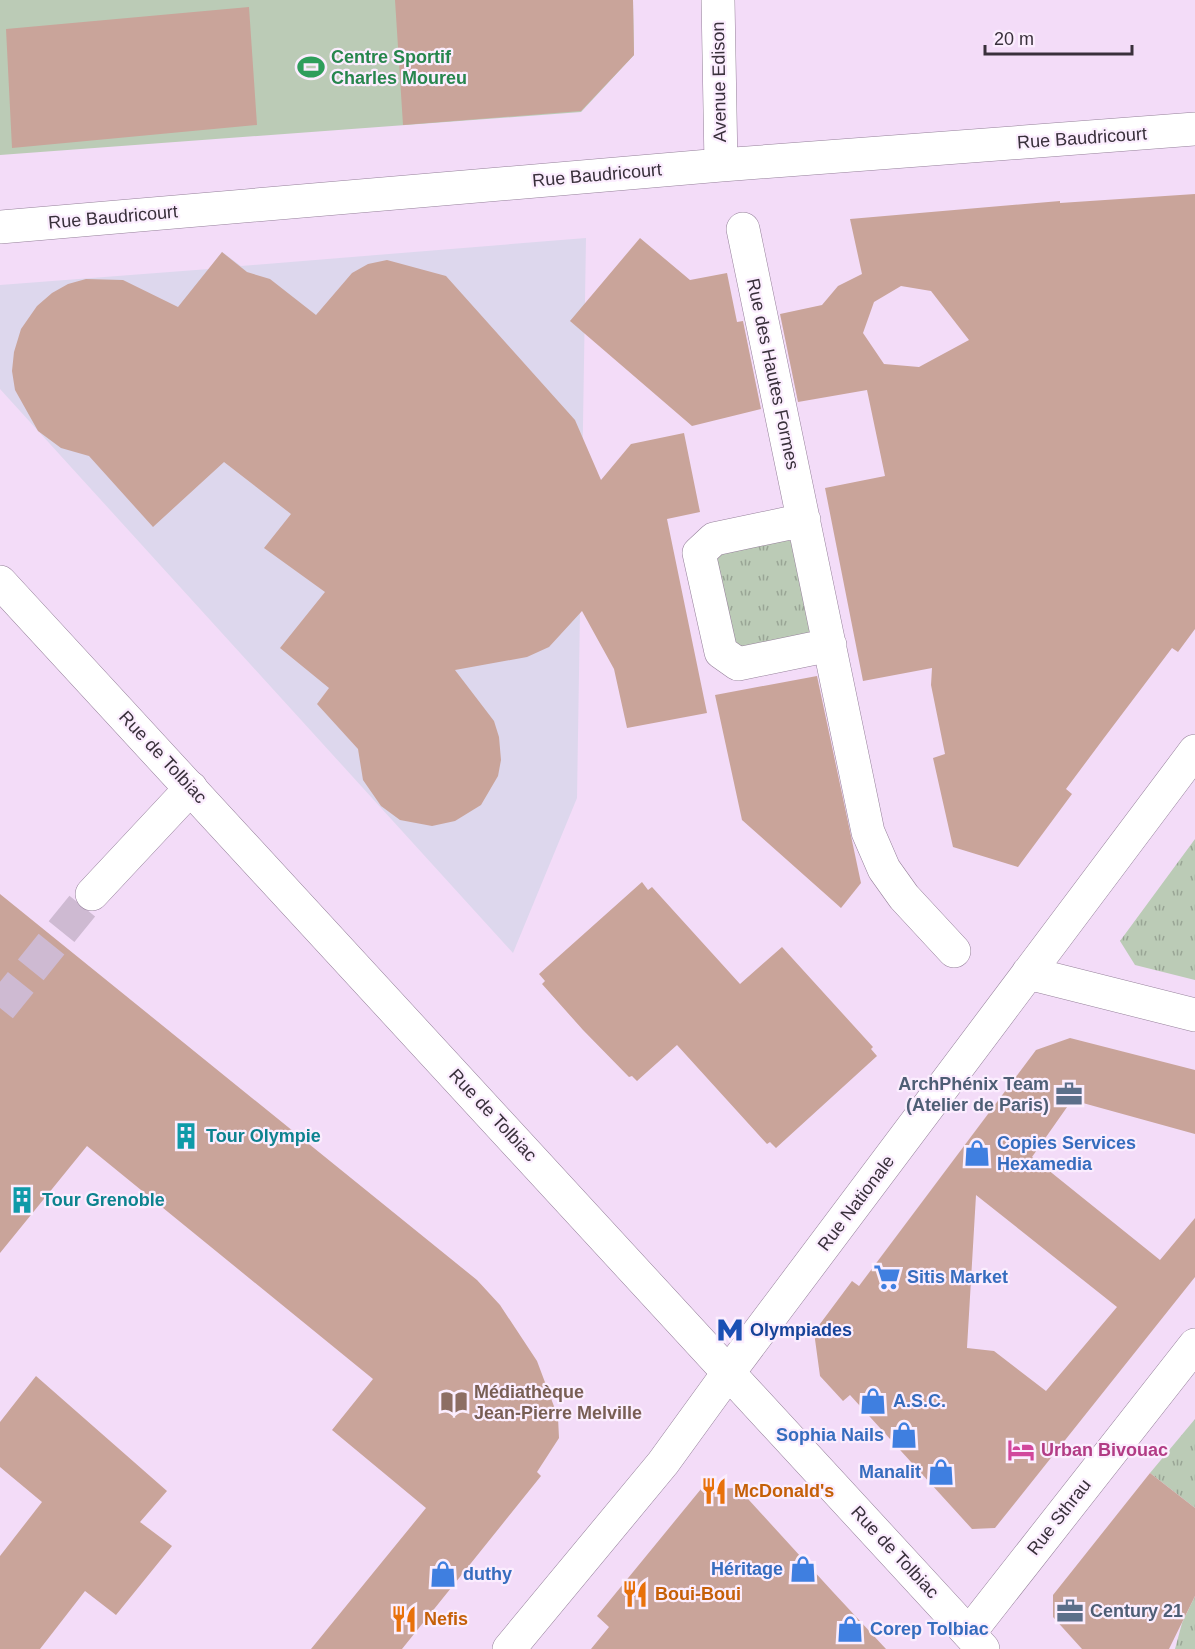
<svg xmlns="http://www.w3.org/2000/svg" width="1195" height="1649" font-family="Helvetica,sans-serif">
<defs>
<pattern id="park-tufts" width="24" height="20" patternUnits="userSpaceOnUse" patternTransform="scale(1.5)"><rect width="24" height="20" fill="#bbcbb6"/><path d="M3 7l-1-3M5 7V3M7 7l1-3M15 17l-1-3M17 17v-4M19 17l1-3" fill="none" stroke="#99a595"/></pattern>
</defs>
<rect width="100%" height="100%" fill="#f3dcf8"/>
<path fill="#ddd7ed" d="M586 238 577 798 513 953 0 389V285L209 269 222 252 241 266Z"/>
<path fill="url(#park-tufts)" d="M783 535 796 546 810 634 735 649 714 561 716 553Z
M1195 839V980L1135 965 1120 941Z
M1195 1419V1508L1150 1473Z
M1195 1596V1649H1175L1182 1623Z"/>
<path fill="#bbcbb6" d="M0 0H633L634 55 581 112 0 155Z"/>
<path fill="#c9a49a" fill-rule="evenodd" d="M395 0H633L634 55 581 111 403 125Z
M249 7 257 125 12 148 6 29Z
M1195 194V629L1178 652 1172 648 1104 738 1066 789 1072 794 1018 867 953 847 933 758 945 754 931 685 932 668 863 681 825 488 885 476 867 390 798 402 780 314 822 305 838 286 862 274 850 219 1060 201V203ZM901 286 931 291 969 340 919 367 884 364 863 333 874 302Z
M640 238 690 280 727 273 737 322 743 321 761 409 692 426 570 321Z
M222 252 247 272 270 279 316 315 352 273 368 264 387 260 446 276 575 420 601 480 631 444 684 433 700 512 667 519 707 713 627 728 614 669 582 611 549 647 527 657 455 670 494 721 499 737 501 760 498 776 481 805 455 821 432 826 400 820 381 806 363 780 358 749 317 704 329 688 280 648 325 592 264 548 291 514 224 462 153 527 89 456 61 448 38 431 15 390 12 371 14 352 21 329 37 306 52 293 68 284 86 279 123 280 178 307Z
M817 676 861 883 841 908 742 820 715 695Z
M642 882 648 890 652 887 740 984 782 947 873 1047 871 1049 877 1056 776 1148 770 1142 767 1144 677 1045 637 1081 632 1076 629 1077 583 1030 542 984 545 981 539 974Z
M0 894 477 1280 500 1305 537 1361 558 1417 559 1438 537 1472 541 1476 402 1649H311L426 1508 332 1430 373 1379 87 1146 0 1253Z
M1070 1038 1195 1070V1134L1072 1100 1032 1157 1160 1260 1195 1218V1277L995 1528 972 1529 850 1395 843 1401 820 1376 814 1332 852 1281 859 1286 1036 1050ZM976 1195 1117 1307 1046 1391 994 1351 967 1348Z
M36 1376 167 1491 140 1522 172 1546 116 1615 85 1591 40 1649H0V1556L42 1502 0 1467V1422Z
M1150 1473 1195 1508V1596L1169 1649H1082L1053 1617V1595Z
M738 1488 833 1592 886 1649H591L609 1627 597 1616 701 1489Z"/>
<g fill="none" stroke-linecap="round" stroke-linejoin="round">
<path stroke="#cebad2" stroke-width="33" stroke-dasharray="33 16" stroke-linecap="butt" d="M0 1008 92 894"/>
<defs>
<path id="minor" d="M718 0 721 165
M0 227 721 165 1195 129
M743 229 868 832 884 869 904 897 954 951
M804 520 714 539 699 553 721 652 738 664 830 645
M92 894 191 788
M1028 973 1195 1015
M969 1633 1195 1345
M509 1649 663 1463 729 1372 1195 751"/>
<path id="major" d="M0 582 983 1649"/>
</defs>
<use href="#minor" stroke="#95809a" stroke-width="34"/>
<use href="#major" stroke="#95809a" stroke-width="34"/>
<use href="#minor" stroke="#fff" stroke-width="33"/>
<use href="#major" stroke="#fff" stroke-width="33"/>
</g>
<defs>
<symbol id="stadium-bare" viewBox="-9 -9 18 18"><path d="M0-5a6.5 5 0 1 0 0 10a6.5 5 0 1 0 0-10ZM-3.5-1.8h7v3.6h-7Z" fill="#2e9e5b" stroke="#fbedfe" stroke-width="2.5" paint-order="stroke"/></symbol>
<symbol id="office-bare" viewBox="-9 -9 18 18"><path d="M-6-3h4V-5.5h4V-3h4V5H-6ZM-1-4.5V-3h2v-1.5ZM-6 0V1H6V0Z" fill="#5c6f8a" stroke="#fbedfe" stroke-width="2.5" paint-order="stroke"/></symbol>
<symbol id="building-bare" viewBox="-9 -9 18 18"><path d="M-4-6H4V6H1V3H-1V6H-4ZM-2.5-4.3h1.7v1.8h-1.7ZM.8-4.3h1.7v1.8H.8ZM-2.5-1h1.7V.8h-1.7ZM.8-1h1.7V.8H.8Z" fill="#0f9aa8" stroke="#fbedfe" stroke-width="2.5" paint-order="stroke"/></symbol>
<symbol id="shop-bare" viewBox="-9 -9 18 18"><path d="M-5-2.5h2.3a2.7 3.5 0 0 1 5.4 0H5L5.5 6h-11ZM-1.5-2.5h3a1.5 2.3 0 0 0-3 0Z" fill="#3f7fe0" stroke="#fbedfe" stroke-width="2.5" paint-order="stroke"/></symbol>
<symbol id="supermarket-bare" viewBox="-9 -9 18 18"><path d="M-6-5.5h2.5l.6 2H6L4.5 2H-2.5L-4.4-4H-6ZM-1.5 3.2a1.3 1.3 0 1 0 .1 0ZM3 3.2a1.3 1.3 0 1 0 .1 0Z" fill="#3f7fe0" stroke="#fbedfe" stroke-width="2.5" paint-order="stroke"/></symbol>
<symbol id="metro-bare" viewBox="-9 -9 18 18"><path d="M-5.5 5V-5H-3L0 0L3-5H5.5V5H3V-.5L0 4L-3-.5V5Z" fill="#1a4fb4" stroke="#fbedfe" stroke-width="2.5" paint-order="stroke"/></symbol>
<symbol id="library-bare" viewBox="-9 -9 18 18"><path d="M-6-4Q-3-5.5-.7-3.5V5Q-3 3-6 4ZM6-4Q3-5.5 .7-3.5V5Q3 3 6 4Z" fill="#8d6e63" stroke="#fbedfe" stroke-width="2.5" paint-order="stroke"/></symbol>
<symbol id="hotel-bare" viewBox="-9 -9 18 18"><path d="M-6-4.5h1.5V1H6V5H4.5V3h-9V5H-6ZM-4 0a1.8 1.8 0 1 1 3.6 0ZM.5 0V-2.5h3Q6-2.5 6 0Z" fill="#d1479c" stroke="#fbedfe" stroke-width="2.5" paint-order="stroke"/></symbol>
<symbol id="restaurant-bare" viewBox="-9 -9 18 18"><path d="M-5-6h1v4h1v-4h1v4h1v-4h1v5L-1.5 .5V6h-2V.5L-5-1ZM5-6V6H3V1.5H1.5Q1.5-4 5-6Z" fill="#e8710a" stroke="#fbedfe" stroke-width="2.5" paint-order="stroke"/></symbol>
</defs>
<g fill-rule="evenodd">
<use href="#stadium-bare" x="292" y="48" width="38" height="38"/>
<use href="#office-bare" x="1050" y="1075" width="38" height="38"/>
<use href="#building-bare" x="167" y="1117" width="38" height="38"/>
<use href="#shop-bare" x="958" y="1134" width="38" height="38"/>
<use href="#building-bare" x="3" y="1181" width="38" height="38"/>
<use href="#supermarket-bare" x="868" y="1258" width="38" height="38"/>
<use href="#metro-bare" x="711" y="1311" width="38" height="38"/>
<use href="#shop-bare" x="854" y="1382" width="38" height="38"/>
<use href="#library-bare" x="435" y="1383" width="38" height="38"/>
<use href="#shop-bare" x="885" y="1416" width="38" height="38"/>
<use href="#hotel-bare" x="1002" y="1431" width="38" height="38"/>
<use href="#shop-bare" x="922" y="1453" width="38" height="38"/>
<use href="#restaurant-bare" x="695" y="1472" width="38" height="38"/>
<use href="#shop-bare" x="784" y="1550" width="38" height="38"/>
<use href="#shop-bare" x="424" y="1555" width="38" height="38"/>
<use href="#restaurant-bare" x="616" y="1575" width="38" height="38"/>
<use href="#office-bare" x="1051" y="1592" width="38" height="38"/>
<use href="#restaurant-bare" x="385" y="1600" width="38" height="38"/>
<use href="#shop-bare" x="831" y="1610" width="38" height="38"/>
</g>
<g text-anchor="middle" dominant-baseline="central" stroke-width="4.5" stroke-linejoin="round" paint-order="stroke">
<g font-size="18" font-weight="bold" fill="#27864d" stroke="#fbedfe" text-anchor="start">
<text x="331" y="57">Centre Sportif<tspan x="331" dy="21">Charles Moureu</tspan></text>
</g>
<g font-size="18" fill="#39303b" stroke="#fbedfe">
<text transform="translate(719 82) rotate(-91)">Avenue Edison</text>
<text transform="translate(1082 138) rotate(-4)">Rue Baudricourt</text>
<text transform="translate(597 175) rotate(-5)">Rue Baudricourt</text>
<text transform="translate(113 217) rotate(-5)">Rue Baudricourt</text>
<text transform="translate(773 374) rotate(78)">Rue des Hautes Formes</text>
<text transform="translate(163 757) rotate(47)">Rue de Tolbiac</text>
<text transform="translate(493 1115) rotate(47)">Rue de Tolbiac</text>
<text transform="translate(856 1203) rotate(-53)">Rue Nationale</text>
<text transform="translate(1059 1517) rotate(-52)">Rue Sthrau</text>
<text transform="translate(895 1552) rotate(47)">Rue de Tolbiac</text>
</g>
<g font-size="18" font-weight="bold" fill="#4e5e75" stroke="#fbedfe" text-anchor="end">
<text x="1049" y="1084">ArchPhénix Team<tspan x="1049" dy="21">(Atelier de Paris)</tspan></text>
<text x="1090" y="1611" text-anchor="start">Century 21</text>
</g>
<g font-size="18" font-weight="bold" fill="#0d838f" stroke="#fbedfe" text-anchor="start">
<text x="206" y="1136">Tour Olympie</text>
<text x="42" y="1200">Tour Grenoble</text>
</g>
<g font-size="18" font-weight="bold" fill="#366cbe" stroke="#fbedfe" text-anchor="start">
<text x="997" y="1143">Copies Services<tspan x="997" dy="21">Hexamedia</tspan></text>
<text x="907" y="1277">Sitis Market</text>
<text x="893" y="1401">A.S.C.</text>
<text x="884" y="1435" text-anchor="end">Sophia Nails</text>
<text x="921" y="1472" text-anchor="end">Manalit</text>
<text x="783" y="1569" text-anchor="end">Héritage</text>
<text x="463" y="1574">duthy</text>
<text x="870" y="1629">Corep Tolbiac</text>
</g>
<g font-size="18" font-weight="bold" fill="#164399" stroke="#fbedfe" text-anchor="start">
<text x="750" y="1330">Olympiades</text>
</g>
<g font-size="18" font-weight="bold" fill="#785e54" stroke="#fbedfe" text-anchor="start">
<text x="474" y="1392">Médiathèque<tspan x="474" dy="21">Jean-Pierre Melville</tspan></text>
</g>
<g font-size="18" font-weight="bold" fill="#b23c85" stroke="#fbedfe" text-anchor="start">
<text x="1041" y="1450">Urban Bivouac</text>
</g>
<g font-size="18" font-weight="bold" fill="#c56008" stroke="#fbedfe" text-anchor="start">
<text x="734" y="1491">McDonald's</text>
<text x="655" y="1594">Boui-Boui</text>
<text x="424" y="1619">Nefis</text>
</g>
</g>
<path d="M985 45v9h147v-9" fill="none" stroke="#39303b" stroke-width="3"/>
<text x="994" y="45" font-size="18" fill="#39303b" stroke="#fbedfe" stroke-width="4.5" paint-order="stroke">20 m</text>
</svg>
